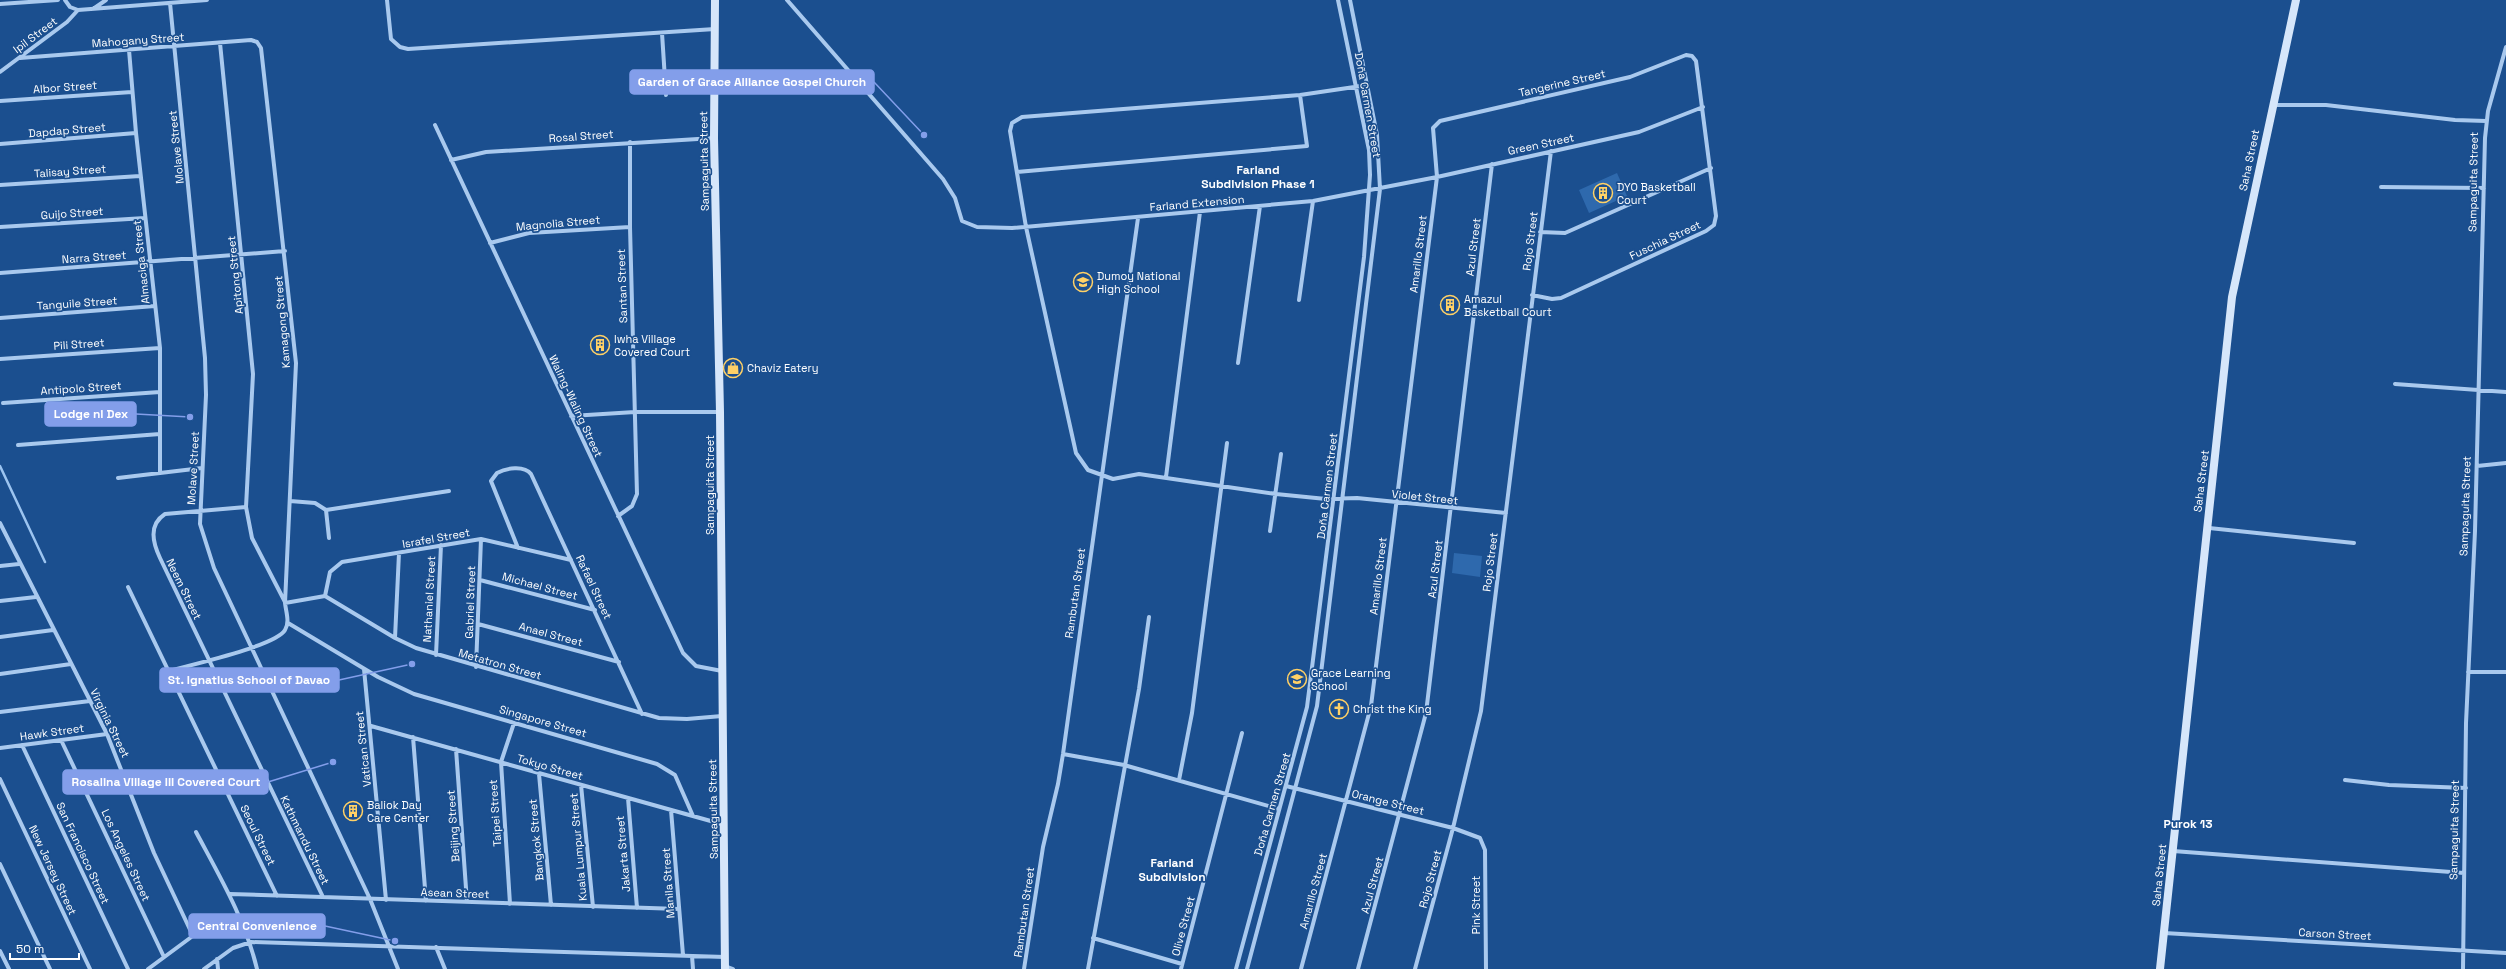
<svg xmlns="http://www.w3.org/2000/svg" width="2506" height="969" font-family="'Space Grotesk',sans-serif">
<rect width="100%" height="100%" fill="#1b4f8f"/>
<path fill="#2e69ad" d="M1617 173 1627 196 1589 213 1579 190Z
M1454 553 1482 556 1480 577 1452 573Z"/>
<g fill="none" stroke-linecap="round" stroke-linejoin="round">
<path stroke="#9cc4f0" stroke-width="2.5" d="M0 466 45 562"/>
<path stroke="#a9c9ee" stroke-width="4" d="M65 0 70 7 78 10 207 0
M387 0 391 39 400 47 408 49 715 29
M787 0 943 179 955 198 962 221 977 227 1012 228 1313 201 1437 177 1639 132 1703 107
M170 3 205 358 206 395 200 524 214 568 370 899 398 969
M0 4 58 0
M93 9 106 0
M662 33 666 95
M220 43 253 374 246 507 252 538 285 602
M129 50 136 133 160 348V473
M20 58 251 40 257 42 261 48 296 363 285 603C286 612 290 622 285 630 276 646 190 665 169 671
M0 72 67 22 78 10
M1368 85 1300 95 1022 117 1012 123 1010 131 1026 227 1076 453 1088 470 1113 479 1139 474 1276 494 1326 499 1357 498 1506 513
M0 101 132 92
M2273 105H2326L2455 120 2486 121
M435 125 683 653 696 666 722 671
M0 144 136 133
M451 160 486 152 714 138
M1017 172 1307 146 1300 95
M0 185 140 176
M2381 187 2484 188
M0 227 145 218
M1540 232 1565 233 1711 168
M490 243 529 233 630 227
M0 273 285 251
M1299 300 1313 201
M0 318 155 306
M0 359 160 348
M1238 363 1260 206
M2395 384 2506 392
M3 403 160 392
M571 416 635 412H720
M18 445 160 434
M2477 466 2506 463
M1166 477 1200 212
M118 478 202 468
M290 501 315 503 326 510 449 491
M246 507 165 514C148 525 153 543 160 558L323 897
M326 510 329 538
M618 516 632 506 637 494 630 227V142
M0 523 107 734 154 853 193 936
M2209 528 2354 543
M1270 531 1281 454
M518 548 491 481 497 473C506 468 524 465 531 474L642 714
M0 566 19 564
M480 580 595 610
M128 587 277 896
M325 596 330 572 342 562 481 539 571 560
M0 601 36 597
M285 603 325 596 395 638 416 648 659 718 687 719 722 716
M288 623 378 677 414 694 657 764 675 775 693 816
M478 624 619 662
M0 637 53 630
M395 638 399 553
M436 655 441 545
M476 667 481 539
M364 669 386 900
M2468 672H2506
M0 674 71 664
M0 712 90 701
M371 726 725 825
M413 737 426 901
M61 740 164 957
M22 745 128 969
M0 748 107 734
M456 749 467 902
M1063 754 1124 765 1279 809
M539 774 551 905
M0 779 90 969
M1179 780 1192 713 1227 443
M2345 780 2389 785 2466 788
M581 785 593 907
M1286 786 1453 828 1480 838 1485 850 1486 969
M628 798 637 908
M671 810 683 955
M196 832C220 877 245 919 257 969
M2173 851 2464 873
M0 864 50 969
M230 894 679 909
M510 904 501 762 514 723
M2164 933 2506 953
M1093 938 1182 964
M436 947 445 969
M0 951 9 969
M692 956 693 969
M217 959 218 969
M725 966 733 969
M148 969 209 924
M204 969 233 948 251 942 725 957
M1024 969 1043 847 1058 784 1063 754 1138 218
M1088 969 1139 689 1149 617
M1181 969 1242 733
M1236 969 1307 707 1364 257 1370 175 1369 150 1338 0
M1247 969 1317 706 1380 189 1377 135 1350 0
M1301 969 1371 706 1437 177 1433 128 1440 121 1630 77 1686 55 1692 56 1696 61 1716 216 1714 225 1706 231 1561 298 1552 299 1532 295
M1358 969 1426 713 1492 164
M1415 969 1453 828 1481 711 1551 151
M2463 969 2466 723 2475 531 2485 138 2488 111 2506 47"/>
<path stroke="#d6e6fa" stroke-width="8" d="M715 0 714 138 720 412 725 969
M2160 969 2232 297 2296 0"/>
</g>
<defs>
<symbol id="building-ring" viewBox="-11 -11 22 22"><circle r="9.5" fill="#1b4f8f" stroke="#ffd166" stroke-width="1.5"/><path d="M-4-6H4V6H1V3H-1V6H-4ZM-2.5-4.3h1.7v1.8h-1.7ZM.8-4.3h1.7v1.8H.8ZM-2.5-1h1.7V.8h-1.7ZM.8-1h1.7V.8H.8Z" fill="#ffd166"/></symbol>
<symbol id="school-ring" viewBox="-11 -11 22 22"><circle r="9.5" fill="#1b4f8f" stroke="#ffd166" stroke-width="1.5"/><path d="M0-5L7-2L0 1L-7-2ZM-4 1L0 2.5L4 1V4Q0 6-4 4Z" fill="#ffd166"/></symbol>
<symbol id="shop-ring" viewBox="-11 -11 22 22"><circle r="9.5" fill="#1b4f8f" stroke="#ffd166" stroke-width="1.5"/><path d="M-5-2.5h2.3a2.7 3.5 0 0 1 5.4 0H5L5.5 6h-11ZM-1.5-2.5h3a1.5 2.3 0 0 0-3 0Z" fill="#ffd166"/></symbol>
<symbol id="church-ring" viewBox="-11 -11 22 22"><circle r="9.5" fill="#1b4f8f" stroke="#ffd166" stroke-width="1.5"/><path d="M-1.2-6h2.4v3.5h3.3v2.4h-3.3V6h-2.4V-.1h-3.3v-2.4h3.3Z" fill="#ffd166"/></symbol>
</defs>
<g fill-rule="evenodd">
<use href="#building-ring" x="1592" y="182" width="22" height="22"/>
<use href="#school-ring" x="1072" y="271" width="22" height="22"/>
<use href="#building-ring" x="1439" y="294" width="22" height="22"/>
<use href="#building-ring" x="589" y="334" width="22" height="22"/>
<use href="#shop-ring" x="722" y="357" width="22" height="22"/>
<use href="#school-ring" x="1286" y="668" width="22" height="22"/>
<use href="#church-ring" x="1328" y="698" width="22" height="22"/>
<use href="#building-ring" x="342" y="800" width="22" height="22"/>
</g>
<g text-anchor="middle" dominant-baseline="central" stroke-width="3.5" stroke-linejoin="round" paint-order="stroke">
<g font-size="11" fill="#fff" stroke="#1b4f8f">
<text transform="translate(35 35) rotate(-37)">Ipil Street</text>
<text transform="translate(138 40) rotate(-4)">Mahogany Street</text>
<text transform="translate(1562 83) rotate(-13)">Tangerine Street</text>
<text transform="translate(65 87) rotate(-4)">Albor Street</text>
<text transform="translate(1368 105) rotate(80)">Doña Carmen Street</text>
<text transform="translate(67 130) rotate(-5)">Dapdap Street</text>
<text transform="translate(581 136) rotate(-4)">Rosal Street</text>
<text transform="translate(1541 144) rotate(-12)">Green Street</text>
<text transform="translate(176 147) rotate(-96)">Molave Street</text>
<text transform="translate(2249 160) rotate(-78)">Saha Street</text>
<text transform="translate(704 161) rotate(-91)">Sampaguita Street</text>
<text transform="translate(70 171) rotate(-4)">Talisay Street</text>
<text transform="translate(2473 182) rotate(-89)">Sampaguita Street</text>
<text transform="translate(1197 203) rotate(-5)">Farland Extension</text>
<text transform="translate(72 213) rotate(-4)">Guijo Street</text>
<text transform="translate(558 223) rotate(-5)">Magnolia Street</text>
<text transform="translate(1665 240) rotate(-25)">Fuschia Street</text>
<text transform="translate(1530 241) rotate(-83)">Rojo Street</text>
<text transform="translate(1473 247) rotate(-83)">Azul Street</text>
<text transform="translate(1418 254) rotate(-83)">Amarillo Street</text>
<text transform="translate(94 257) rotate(-4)">Narra Street</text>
<text transform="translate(141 262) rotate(-96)">Almaciga Street</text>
<text transform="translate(235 275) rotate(-96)">Apitong Street</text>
<text transform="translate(622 286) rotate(-92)">Santan Street</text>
<text transform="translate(77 303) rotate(-4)">Tanguile Street</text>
<text transform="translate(282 322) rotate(-95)">Kamagong Street</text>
<text transform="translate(79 344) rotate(-4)">Pili Street</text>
<text transform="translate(81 388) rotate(-4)">Antipolo Street</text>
<text transform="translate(576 406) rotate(65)">Waling-Waling Street</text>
<text transform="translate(193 468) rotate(-87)">Molave Street</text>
<text transform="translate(2201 481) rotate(-83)">Saha Street</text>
<text transform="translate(710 485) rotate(-90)">Sampaguita Street</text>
<text transform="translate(1327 486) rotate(-83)">Doña Carmen Street</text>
<text transform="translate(1425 497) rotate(6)">Violet Street</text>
<text transform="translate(2465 506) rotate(-88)">Sampaguita Street</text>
<text transform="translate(436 538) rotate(-10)">Israfel Street</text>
<text transform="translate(1490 562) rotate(-83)">Rojo Street</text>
<text transform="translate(1435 569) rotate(-83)">Azul Street</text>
<text transform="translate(1378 576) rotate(-83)">Amarillo Street</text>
<text transform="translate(540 586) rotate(15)">Michael Street</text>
<text transform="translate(594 587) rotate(65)">Rafael Street</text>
<text transform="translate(184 589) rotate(64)">Neem Street</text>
<text transform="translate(1075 593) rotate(-82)">Rambutan Street</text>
<text transform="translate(429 599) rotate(-87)">Nathaniel Street</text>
<text transform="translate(470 602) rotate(-88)">Gabriel Street</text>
<text transform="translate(551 634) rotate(15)">Anael Street</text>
<text transform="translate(500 664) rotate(16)">Metatron Street</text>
<text transform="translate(543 721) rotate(16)">Singapore Street</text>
<text transform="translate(110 723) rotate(64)">Virginia Street</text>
<text transform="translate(52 732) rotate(-8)">Hawk Street</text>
<text transform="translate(363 749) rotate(-96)">Vatican Street</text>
<text transform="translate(550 767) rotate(16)">Tokyo Street</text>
<text transform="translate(1388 802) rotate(14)">Orange Street</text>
<text transform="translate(1272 804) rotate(-74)">Doña Carmen Street</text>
<text transform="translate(713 809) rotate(-91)">Sampaguita Street</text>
<text transform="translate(495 813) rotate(-94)">Taipei Street</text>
<text transform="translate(453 826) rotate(-94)">Beijing Street</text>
<text transform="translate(2454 830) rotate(-89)">Sampaguita Street</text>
<text transform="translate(258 835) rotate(64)">Seoul Street</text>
<text transform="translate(305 840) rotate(64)">Kathmandu Street</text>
<text transform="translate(536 840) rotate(-95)">Bangkok Street</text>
<text transform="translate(578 847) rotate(-95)">Kuala Lumpur Street</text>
<text transform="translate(83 853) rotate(65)">San Francisco Street</text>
<text transform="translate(623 854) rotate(-95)">Jakarta Street</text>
<text transform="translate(126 855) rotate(65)">Los Angeles Street</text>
<text transform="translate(53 870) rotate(65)">New Jersey Street</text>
<text transform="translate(2159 875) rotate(-84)">Saha Street</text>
<text transform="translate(1430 879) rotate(-75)">Rojo Street</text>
<text transform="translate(668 883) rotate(-94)">Manila Street</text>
<text transform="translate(1372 885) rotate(-75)">Azul Street</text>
<text transform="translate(1313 891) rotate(-75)">Amarillo Street</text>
<text transform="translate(455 893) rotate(2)">Asean Street</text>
<text transform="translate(1476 905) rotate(-90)">Pink Street</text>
<text transform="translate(1024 912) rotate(-82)">Rambutan Street</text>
<text transform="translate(1183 926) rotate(-75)">Olive Street</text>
<text transform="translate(2335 934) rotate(3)">Carson Street</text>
</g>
<g font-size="11" fill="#fff" stroke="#1b4f8f" text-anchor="start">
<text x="1617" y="187">DYO Basketball<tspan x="1617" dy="13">Court</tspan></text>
<text x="1097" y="276">Dumoy National<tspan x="1097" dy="13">High School</tspan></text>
<text x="1464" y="299">Amazul<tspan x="1464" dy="13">Basketball Court</tspan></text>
<text x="614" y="339">Iwha Village<tspan x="614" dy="13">Covered Court</tspan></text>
<text x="747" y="368">Chaviz Eatery</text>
<text x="1311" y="673">Grace Learning<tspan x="1311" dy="13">School</tspan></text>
<text x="1353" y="709">Christ the King</text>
<text x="367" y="805">Baliok Day<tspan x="367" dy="13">Care Center</tspan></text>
</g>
<g font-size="12" font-weight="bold" fill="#fff" stroke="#1b4f8f">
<text x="1258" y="170">Farland<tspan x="1258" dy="14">Subdivision Phase 1</tspan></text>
<text x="2188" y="824">Purok 13</text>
<text x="1172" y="863">Farland<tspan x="1172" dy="14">Subdivision</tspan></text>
</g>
</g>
<path fill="none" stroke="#839eea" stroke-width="1.5" d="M924 135L874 82M190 417L136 414M412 664L339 680M333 762L268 782M395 941L325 926"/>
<g fill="#839eea" stroke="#1b4f8f" stroke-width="1.5">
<circle cx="924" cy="135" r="4"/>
<circle cx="190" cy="417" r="4"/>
<circle cx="412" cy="664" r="4"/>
<circle cx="333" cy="762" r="4"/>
<circle cx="395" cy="941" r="4"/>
</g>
<g fill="#839eea" stroke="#839eea" stroke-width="1.5">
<rect x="630" y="70" width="244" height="24" rx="4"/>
<rect x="45" y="402" width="91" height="24" rx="4"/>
<rect x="160" y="668" width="179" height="24" rx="4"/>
<rect x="63" y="770" width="205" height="24" rx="4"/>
<rect x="189" y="914" width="136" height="24" rx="4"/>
</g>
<g font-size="12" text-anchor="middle" font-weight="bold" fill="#fff">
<text x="752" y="86">Garden of Grace Alliance Gospel Church</text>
<text x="91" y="418">Lodge ni Dex</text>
<text x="249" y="684">St. Ignatius School of Davao</text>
<text x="166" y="786">Rosalina Village III Covered Court</text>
<text x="257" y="930">Central Convenience</text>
</g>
<path d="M10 953v6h69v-6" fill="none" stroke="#ffffff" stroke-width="2"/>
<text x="16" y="953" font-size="12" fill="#ffffff" stroke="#1b4f8f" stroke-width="3" paint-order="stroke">50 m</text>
</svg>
